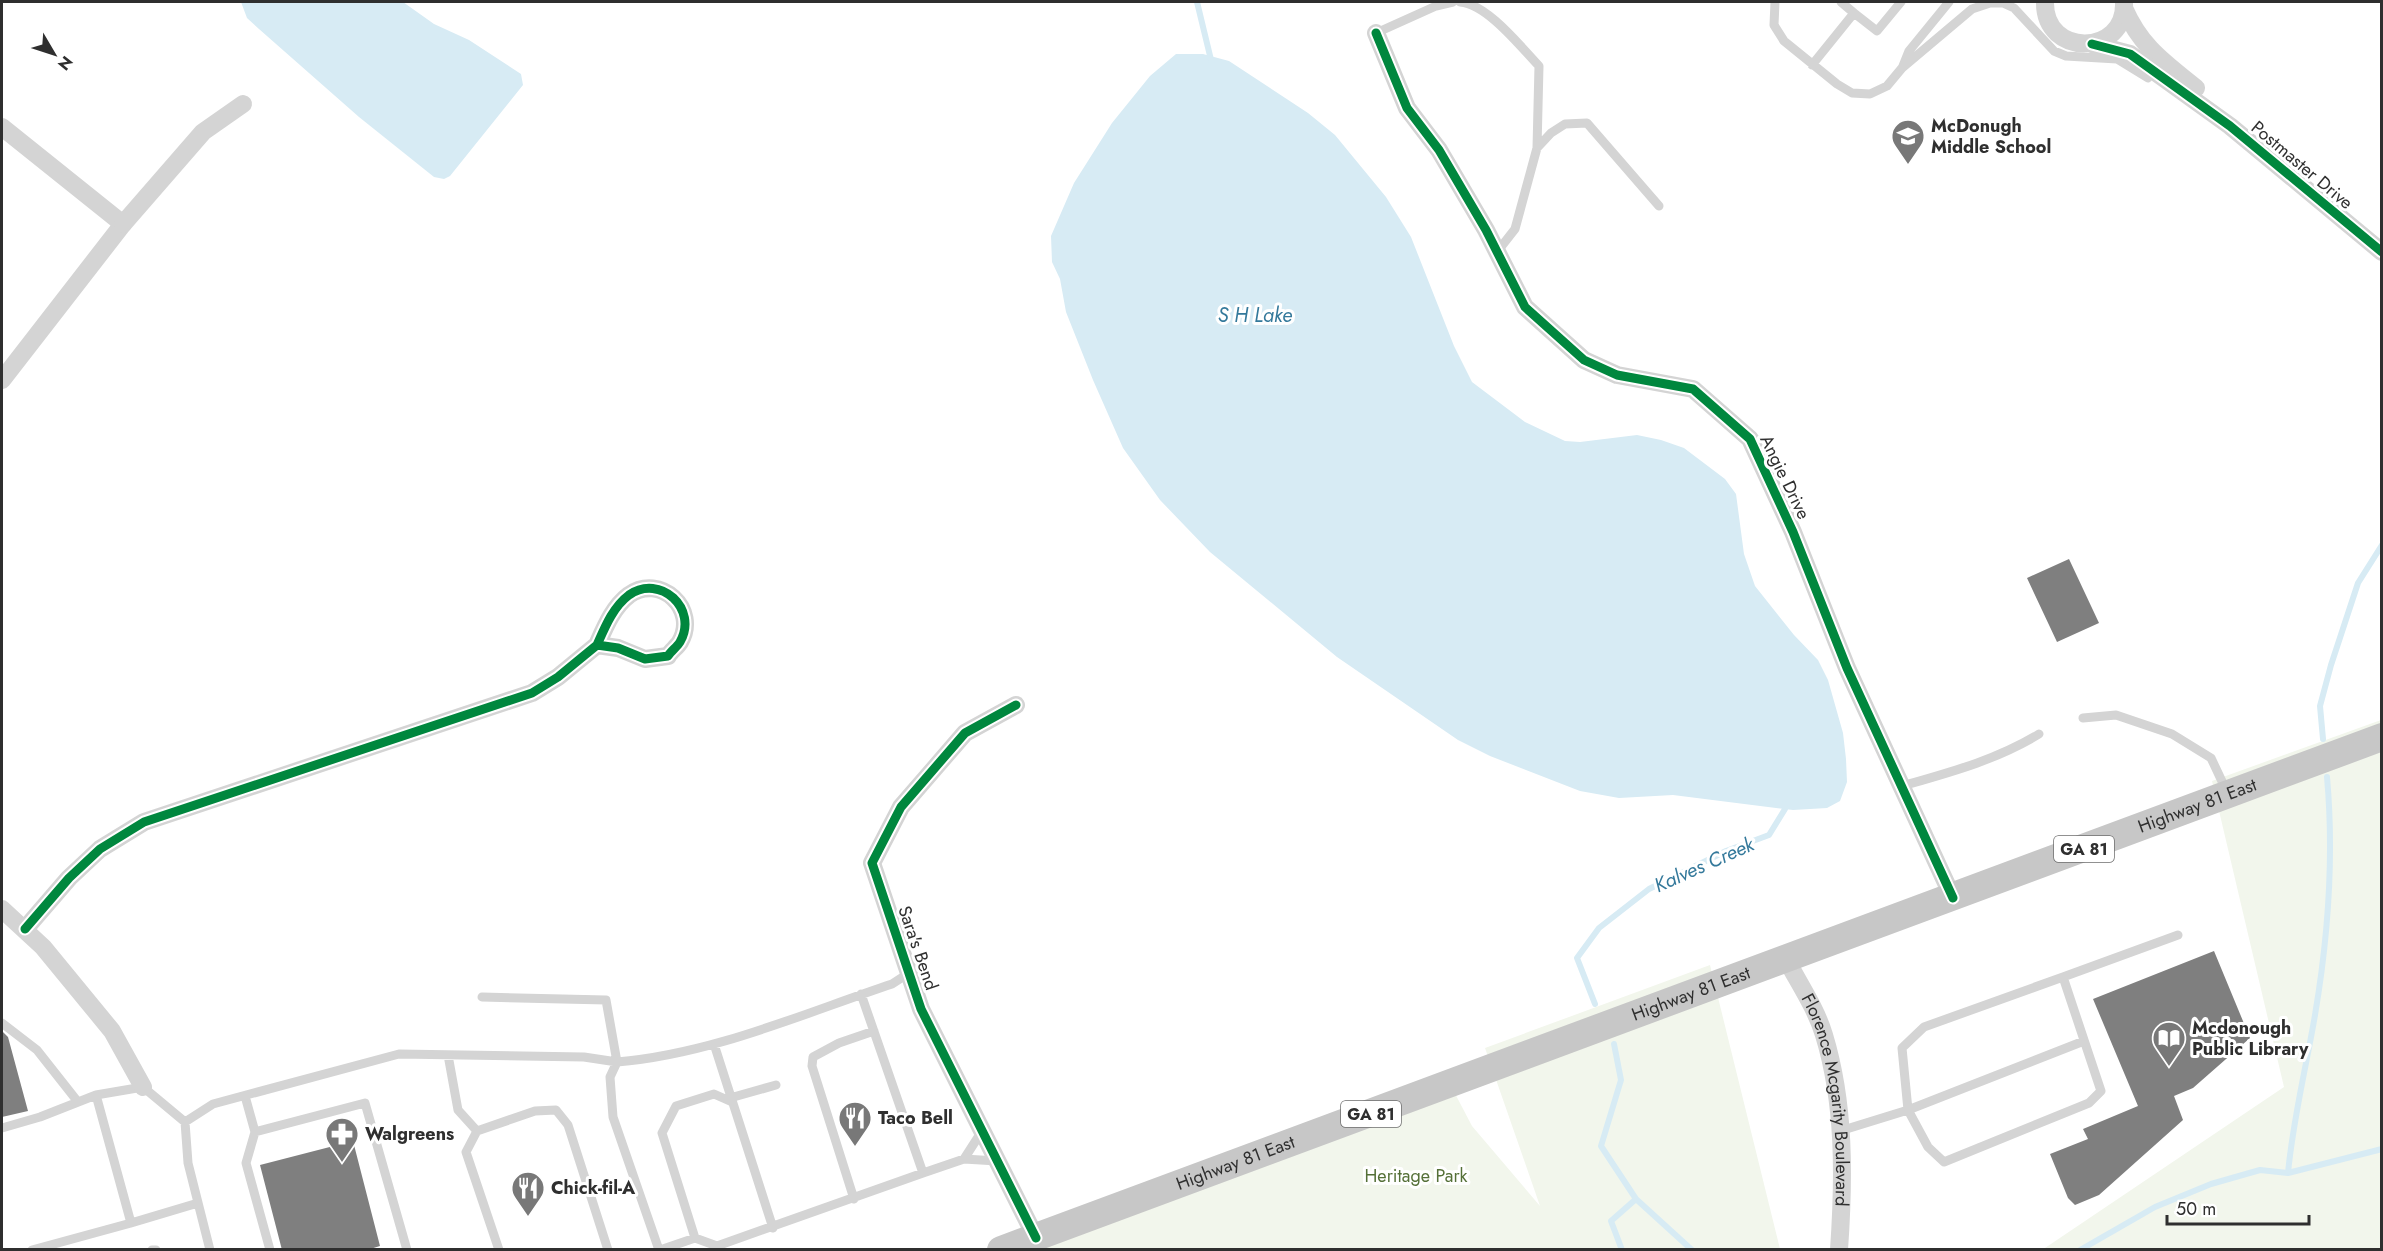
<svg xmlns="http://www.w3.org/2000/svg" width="2383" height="1251" font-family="Jost,sans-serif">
<rect width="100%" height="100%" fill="#fff"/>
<path fill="#f2f6ec" d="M2381 720V1249L2042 1250 2284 1087 2212 781Z
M1710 965 1780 1249 1019 1250 1450 1084 1472 1126 1540 1206 1485 1048Z"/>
<path fill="#d7ebf4" d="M241 2H403L434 24 469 40 521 74 523 85 450 176 444 179 434 177 359 117 259 29 247 18Z
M1176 54H1203L1229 61 1308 113 1335 135 1386 197 1411 237 1454 346 1472 382 1525 422 1565 441 1580 442 1637 435 1661 440 1684 448 1725 479 1736 494 1744 554 1755 586 1794 635 1818 660 1828 680 1843 733 1846 759 1847 782 1840 801 1827 808 1793 810 1673 795 1619 798 1580 791 1490 756 1458 740 1337 657 1210 552 1160 500 1123 448 1093 380 1066 312 1060 279 1052 262 1051 236 1074 183 1112 123 1150 76Z"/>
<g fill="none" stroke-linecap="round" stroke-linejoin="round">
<path stroke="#d7ebf4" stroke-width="6" d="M1197 2 1212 64
M2323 739 2320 706 2331 665 2358 583 2382 545
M1595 1004 1577 958 1599 928 1649 889 1726 851 1769 835 1785 809 1784 804
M1614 1044 1621 1080 1601 1146 1636 1199 1692 1250
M2288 1173C2293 1119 2306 1068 2315 1015 2328 938 2334 855 2327 777
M1622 1250 1611 1221 1636 1199
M2080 1250 2155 1207 2211 1184 2260 1170 2288 1173 2382 1149"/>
</g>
<path fill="#7f7f7f" d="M2069 559 2099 623 2057 642 2027 578Z
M2214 951 2250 1038 2193 1088 2174 1096 2183 1120 2099 1195 2075 1205 2068 1198 2050 1154 2088 1139 2083 1129 2138 1106 2093 999Z
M2 1031 8 1037 28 1111 2 1117Z
M353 1141 380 1246 367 1250H282L260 1165Z"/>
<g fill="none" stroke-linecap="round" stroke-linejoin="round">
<path stroke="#d4d4d4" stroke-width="9" d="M1460 2C1487 4 1520 46 1539 66L1537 148
M1775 2 1774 25 1784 41 1837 84 1852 93 1870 94 1887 86 1902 68 1972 9 1990 3H2003L2014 8 2054 51 2066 56 2117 59 2148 78
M1854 13 1877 31 1901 2
M1376 33 1436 6 1453 2
M1812 65 1854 13 1841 2
M1903 66 1909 51 1949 2
M1497 252 1515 229 1537 148 1551 133 1565 124 1587 123 1659 206
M2083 718 2116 715 2172 734 2211 758 2227 792
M1902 786C1951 772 1996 760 2039 734
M2063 977 2178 935
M861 994 923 1173 964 1159 997 1161
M2 1023 37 1050 78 1102
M714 1044 773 1228
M448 1055 458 1110 477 1131
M245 1096 255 1132 246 1163 270 1250
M730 1098 776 1085
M2 1128 40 1117 96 1095
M1840 1131 1908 1110 1928 1147 1944 1162 2089 1103 2101 1091 2063 977 1924 1027 1902 1048 1908 1110 2084 1041
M255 1132 365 1103 407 1250
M964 1159 982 1131
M854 1199 812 1066 813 1057 839 1043 874 1031
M131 1223 198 1203
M695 1238 662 1133 676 1106 714 1094 732 1102
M32 1250 131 1223 96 1095 143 1087 185 1122
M152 1250H156
M210 1250 188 1163 185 1122 213 1104 399 1054 584 1057 617 1062 606 1000 482 997
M499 1250 466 1152 477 1131 535 1111 556 1110 568 1125 608 1250
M659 1250 613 1117 610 1077 617 1062C712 1054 802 1014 892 984L909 973
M660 1250 695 1238 717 1246 923 1173"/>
<g stroke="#d4d4d4" stroke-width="18">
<path d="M2045 2C2044 58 2126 56 2124 3"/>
<path d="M2124 8C2141 47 2164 62 2196 88"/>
<path d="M1376 33 1407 108 1439 150 1486 230 1525 307 1584 360 1617 375 1693 389 1750 439 1793 532 1847 668 1953 898"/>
<path d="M2092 44 2130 54 2230 126 2382 252"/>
<path d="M2 127 123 224 2 380"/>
<path d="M123 224 203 132 243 104"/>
<path d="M1016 705 965 733 901 807 872 863 921 1009 1036 1238"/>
<path d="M2 909 43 947 112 1031 143 1087"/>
<path d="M25 929 69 878 100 849 144 822 532 693 558 677 597 645 618 648 645 659 668 656C671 651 677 647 680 642 699 609 660 573 629 595 613 607 605 627 597 645"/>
<path id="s1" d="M1785 957C1798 982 1816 1008 1824 1035 1845 1104 1844 1178 1839 1250"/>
</g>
<path stroke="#c7c7c7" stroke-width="28" id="s2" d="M1001 1250 2382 737"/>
<defs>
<path id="cycleway" d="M1376 33 1407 108 1439 150 1486 230 1525 307 1584 360 1617 375 1693 389 1750 439 1793 532 1847 668 1953 898
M2092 44 2130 54 2230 126 2382 252
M1016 705 965 733 901 807 872 863 921 1009 1036 1238
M25 929 69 878 100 849 144 822 532 693 558 677 597 645 618 648 645 659 668 656C671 651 677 647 680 642 699 609 660 573 629 595 613 607 605 627 597 645"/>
</defs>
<use href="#cycleway" stroke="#fff" stroke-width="13"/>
<use href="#cycleway" stroke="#00873e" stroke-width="9"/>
</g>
<defs>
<symbol id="school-pin" viewBox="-11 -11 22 30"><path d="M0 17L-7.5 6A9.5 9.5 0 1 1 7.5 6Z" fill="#787878" stroke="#fff"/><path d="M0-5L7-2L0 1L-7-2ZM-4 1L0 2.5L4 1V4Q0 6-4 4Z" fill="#fff"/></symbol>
<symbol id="library-pin" viewBox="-11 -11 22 30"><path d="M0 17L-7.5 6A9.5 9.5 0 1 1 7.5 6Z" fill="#787878" stroke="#fff"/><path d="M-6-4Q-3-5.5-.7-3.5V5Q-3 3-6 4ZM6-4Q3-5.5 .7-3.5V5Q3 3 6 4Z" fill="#fff"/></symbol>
<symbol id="restaurant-pin" viewBox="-11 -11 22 30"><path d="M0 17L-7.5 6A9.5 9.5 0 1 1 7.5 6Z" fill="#787878" stroke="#fff"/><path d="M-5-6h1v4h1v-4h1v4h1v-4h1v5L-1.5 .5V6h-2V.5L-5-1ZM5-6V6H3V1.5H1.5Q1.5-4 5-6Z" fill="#fff"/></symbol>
<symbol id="pharmacy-pin" viewBox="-11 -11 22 30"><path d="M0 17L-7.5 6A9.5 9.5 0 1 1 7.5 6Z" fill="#787878" stroke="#fff"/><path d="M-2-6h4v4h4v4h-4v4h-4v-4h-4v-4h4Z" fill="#fff"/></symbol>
</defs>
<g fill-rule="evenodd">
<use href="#school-pin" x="1889" y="117" width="38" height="52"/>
<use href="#library-pin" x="2150" y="1019" width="38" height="52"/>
<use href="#restaurant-pin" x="836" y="1099" width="38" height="52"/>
<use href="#pharmacy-pin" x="323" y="1115" width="38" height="52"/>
<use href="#restaurant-pin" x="509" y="1169" width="38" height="52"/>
</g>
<g text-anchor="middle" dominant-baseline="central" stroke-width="6" stroke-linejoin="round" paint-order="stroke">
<g fill="#fff" stroke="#6d6d6d" stroke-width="1.5">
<rect x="2054" y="836" width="60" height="26" rx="4.5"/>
<rect x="1341" y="1101" width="60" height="26" rx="4.5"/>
</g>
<g font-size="16" font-weight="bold" fill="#2f2f2f">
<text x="2084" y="849">GA 81</text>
<text x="1371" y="1114">GA 81</text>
</g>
<g font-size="18" font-weight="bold" fill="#2f2f2f" stroke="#fff" text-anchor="start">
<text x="1931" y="126">McDonugh<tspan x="1931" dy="21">Middle School</tspan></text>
<text x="2192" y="1028">Mcdonough<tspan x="2192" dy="21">Public Library</tspan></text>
<text x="878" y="1118">Taco Bell</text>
<text x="365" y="1134">Walgreens</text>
<text x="551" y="1188">Chick-fil-A</text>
</g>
<g font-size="18" fill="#2f2f2f" stroke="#fff">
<text transform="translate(2302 165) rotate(40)">Postmaster Drive</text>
<text transform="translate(1785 477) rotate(64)">Angie Drive</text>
<text stroke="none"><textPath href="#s2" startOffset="1276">Highway 81 East</textPath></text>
<text transform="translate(918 948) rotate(71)">Sara's Bend</text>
<text stroke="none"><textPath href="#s2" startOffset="736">Highway 81 East</textPath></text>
<text stroke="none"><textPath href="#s1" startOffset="152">Florence Mcgarity Boulevard</textPath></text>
<text stroke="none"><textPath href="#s2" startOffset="250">Highway 81 East</textPath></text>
</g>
<g font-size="18" fill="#557038" stroke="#fff">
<text x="1416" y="1176">Heritage Park</text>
</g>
<g font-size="20" font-style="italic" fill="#34799b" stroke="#fff">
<text x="1255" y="315">S H Lake</text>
<text transform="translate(1704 865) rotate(-24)">Kalves Creek</text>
</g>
</g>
<rect width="2383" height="1251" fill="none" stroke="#2f2f2f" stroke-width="6"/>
<g transform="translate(54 54) rotate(129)" stroke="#ffffff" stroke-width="4.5" paint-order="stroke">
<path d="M0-4.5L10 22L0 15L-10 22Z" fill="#2f2f2f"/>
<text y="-9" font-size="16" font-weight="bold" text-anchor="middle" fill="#2f2f2f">N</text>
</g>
<path d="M2167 1215v9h142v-9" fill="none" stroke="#2f2f2f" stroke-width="3"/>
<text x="2176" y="1215" font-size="18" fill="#2f2f2f" stroke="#ffffff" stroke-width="4.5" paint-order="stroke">50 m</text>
</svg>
